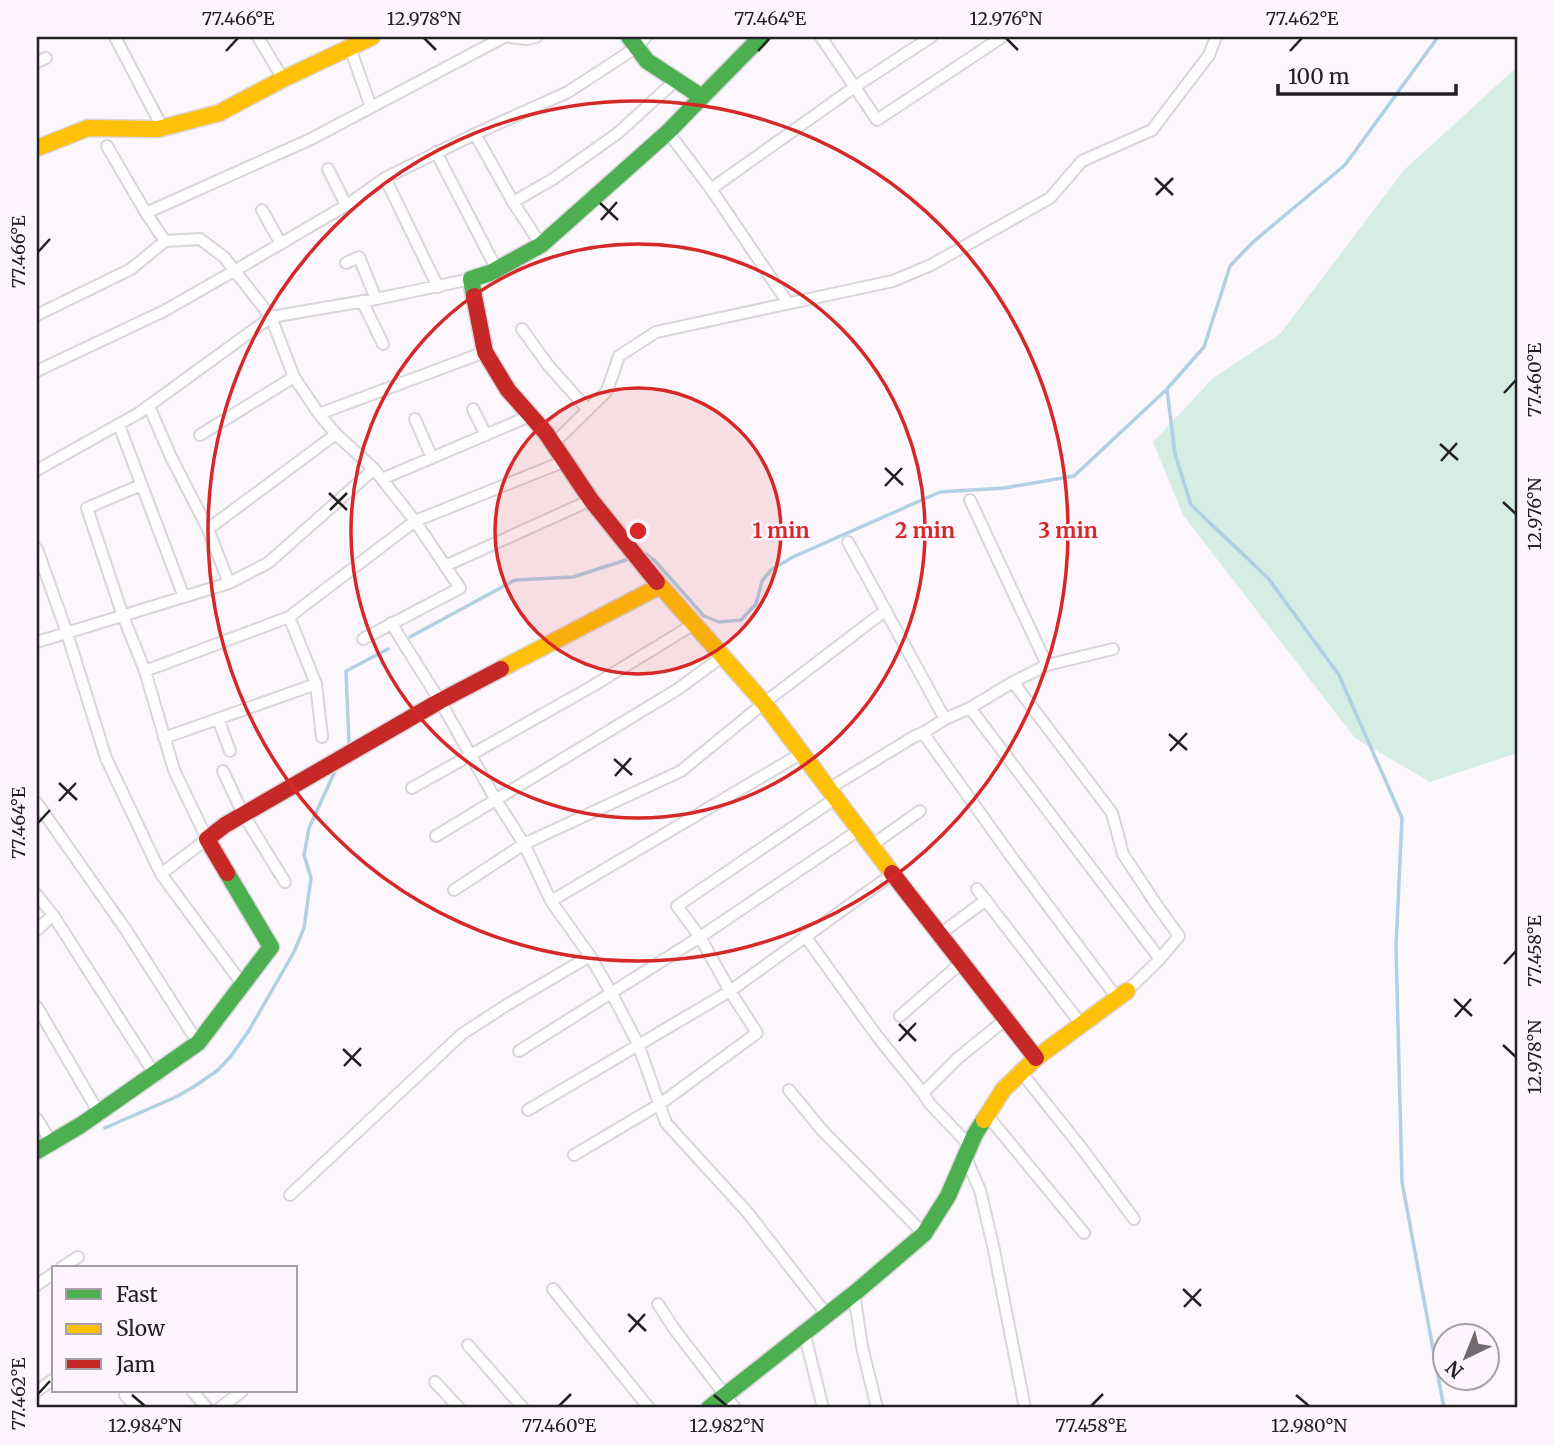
<svg xmlns="http://www.w3.org/2000/svg" width="1554" height="1445" font-family="Merriweather,serif">
<rect width="100%" height="100%" fill="#fcf7fc"/>
<path fill="#d5ede3" d="M1517 67V753L1430 782 1355 738 1183 515 1153 442 1213 378 1280 334 1404 170Z"/>
<g fill="none" stroke-linecap="round" stroke-linejoin="round">
<path stroke="#b0d0e4" stroke-width="3.5" d="M1167 389 1175 454 1191 505 1268 578 1339 675 1402 818 1396 947 1402 1182 1444 1408
M646 554 655 561 704 616 719 622 741 620 756 604 762 581 771 570 793 557 940 492 1004 488 1074 476 1167 389 1204 347 1230 266 1253 242 1345 165 1438 37
M410 637 515 580 573 577 626 560
M349 743 346 671 388 649
M105 1128 178 1096 198 1084 218 1070 231 1056 248 1032 294 952 304 928 311 878 304 855 309 828 335 771"/>
<defs>
<path id="street" d="M115 37 162 127
M258 37 283 79
M510 37 526 39 536 37
M821 37 877 120 1002 37
M350 48 371 107
M37 62 46 58
M668 132 711 189 788 303
M475 134 513 202 541 245
M107 146 146 213 165 241 200 239 224 257 271 317 376 299 471 279
M436 152 497 270
M328 169 346 205
M385 178 438 287
M711 189 856 86 931 37
M513 202 553 179 618 133 676 80
M262 210 281 244
M146 213 311 139 504 37
M346 263 359 257 376 299
M362 301 383 344
M37 315 131 269 165 241
M522 329 548 365 588 410
M37 371 164 311 234 271 350 203 385 178 475 134 568 92 637 47 646 37
M149 406 170 455 208 529 229 583
M473 409 486 435
M319 414 485 352
M415 419 432 458
M119 425 184 597
M200 435 294 377
M553 444 607 391 619 356 656 332 893 281 931 265 1050 198 1082 161 1152 130 1209 55 1216 37
M37 470 139 413 271 317 294 377 319 414 336 434 374 469 415 521 460 588 363 639
M382 479 530 416
M141 485 87 508 123 616 145 671 174 770 207 839 161 874
M970 500 1047 665
M208 529 336 434
M848 542 945 719
M37 549 67 633 106 758 161 874 243 985
M445 566 591 500
M391 623 440 701 496 800 524 844 551 901 590 956 612 994 638 1044 666 1123 748 1213 827 1315
M37 642 229 583 268 563 374 469
M145 671 289 617 415 521 565 461
M1013 682 1112 813 1123 854 1156 904 1179 936 1158 961 1127 991
M316 684 322 737
M970 708 1160 959
M218 719 230 751
M923 733 1013 859 1117 998
M164 738 316 684 289 617
M223 771 243 814 285 882
M412 788 591 687 694 624
M830 788 915 736 923 733 945 719 970 708 1013 682 1047 665 1113 649
M37 803 126 930 198 1043
M859 830 700 937 730 991 894 873
M436 836 678 689 723 656
M872 845 920 811
M977 889 1081 1024
M454 890 524 844 681 771 764 703 886 610
M37 895 53 915 154 1073
M551 901 802 753
M37 930 53 915
M940 934 986 900
M805 936 877 1036 923 1093 930 1104 970 1146
M37 1007 99 1113
M900 1016 961 963
M519 1051 700 937 677 906 836 798
M1021 1072 1080 1146 1134 1219
M789 1090 821 1129 924 1234
M923 1093 958 1058 1005 1020
M528 1110 730 991 757 1033 660 1104 574 1155
M987 1115 1084 1233
M37 1119 51 1142
M966 1158 980 1190 994 1250 1025 1408
M290 1195 462 1034 505 1006 590 956
M61 1268 78 1257
M37 1285 54 1273
M553 1289 649 1408
M854 1293 862 1347 877 1408
M658 1304 675 1330 735 1408
M804 1332 823 1408
M468 1345 523 1408
M435 1382 459 1408
M37 1391 54 1379
M192 1391 207 1408
M125 1395 137 1408
M220 1408 242 1391"/>
<path id="fast" d="M629 37 647 61 702 97 761 37
M474 296 471 279 490 273 541 245 668 132 702 97
M37 1151 81 1125 198 1043 271 947 227 873
M709 1408 856 1292 924 1234 948 1196 975 1134 984 1120"/>
<path id="slow" d="M37 148 88 128 158 129 219 113 283 79 372 37
M657 582 764 703 892 873
M501 669 660 586
M984 1120 1003 1090 1036 1058 1127 991"/>
<path id="jam" d="M474 296 485 352 508 390 546 433 591 500 657 582
M227 873 207 839 225 825 440 701 501 669
M892 873 1036 1058"/>
</defs>
<use href="#street" stroke="#d9d5d9" stroke-width="14"/>
<use href="#fast" stroke="#d9d5d9" stroke-width="19"/>
<use href="#slow" stroke="#d9d5d9" stroke-width="19"/>
<use href="#jam" stroke="#d9d5d9" stroke-width="19"/>
<use href="#street" stroke="#fffeff" stroke-width="10"/>
<use href="#fast" stroke="#4caf50" stroke-width="16"/>
<use href="#slow" stroke="#ffc107" stroke-width="16"/>
<use href="#jam" stroke="#c62828" stroke-width="16"/>
</g>
<path fill="none" stroke="#232023" stroke-width="2.5" d="M424 38 436 50M1006 38 1018 50M226 51 238 38M758 51 770 38M1290 51 1302 38M1155 178 1173 195M1156 195 1173 178M600 203 618 220M601 220 617 202M38 252 50 239M1504 393 1516 380M1440 444 1458 460M1441 461 1457 443M885 468 903 485M885 486 902 468M329 493 347 510M1503 502 1516 514M330 510 347 493M1169 734 1187 750M1170 751 1187 733M614 759 632 775M615 776 631 758M59 783 77 800M59 801 76 783M38 823 50 810M1504 964 1516 951M1454 999 1472 1016M1455 1017 1471 999M899 1024 916 1041M899 1041 916 1023M1503 1045 1516 1057M343 1049 361 1066M344 1066 361 1048M1183 1289 1201 1306M1184 1307 1201 1289M628 1314 646 1331M629 1332 645 1314M38 1394 50 1381M132 1395 145 1406M714 1395 727 1406M1296 1395 1309 1406M559 1406 571 1394M1091 1406 1103 1394"/>
<circle cx="638" cy="531" r="143" fill="#d62828" fill-opacity=".12"/>
<g fill="none" stroke="#d62828" stroke-width="3.5">
<circle cx="638" cy="531" r="143"/>
<circle cx="638" cy="531" r="287"/>
<circle cx="638" cy="531" r="430"/>
</g>
<circle cx="638" cy="531" r="10" fill="#d62828" stroke="#fdf4ff" stroke-width="3.5"/>
<g font-size="21" text-anchor="middle" font-weight="bold" fill="#d62828" stroke="#fdf4ff" stroke-width="5" stroke-linejoin="round" paint-order="stroke">
<text x="781" y="538">1 min</text>
<text x="925" y="538">2 min</text>
<text x="1068" y="538">3 min</text>
</g>
<rect width="1554" height="1445" fill="none" stroke="#fdf4ff" stroke-width="77"/>
<rect x="52" y="1266" width="245" height="126" fill="#fdf4ff" stroke="#a69fa7" stroke-width="2"/>
<rect x="66" y="1289" width="35" height="10" fill="#4caf50" stroke="#a69fa7" stroke-width="2"/>
<text x="116" y="1302" font-size="21" fill="#232023">Fast</text>
<rect x="66" y="1324" width="35" height="10" fill="#ffc107" stroke="#a69fa7" stroke-width="2"/>
<text x="116" y="1336" font-size="21" fill="#232023">Slow</text>
<rect x="66" y="1359" width="35" height="10" fill="#c62828" stroke="#a69fa7" stroke-width="2"/>
<text x="116" y="1372" font-size="21" fill="#232023">Jam</text>
<g transform="translate(1466 1357) rotate(223)"><circle r="33" fill="#fdf4ff" stroke="#a69fa7" stroke-width="2"/>
<path d="M0-5L12 26L0 18L-12 26Z" fill="#6f6b6f"/>
<text y="-10" font-size="19" font-weight="bold" text-anchor="middle" fill="#232023">N</text>
</g>
<path d="M1278 84v10h178v-10" fill="none" stroke="#232023" stroke-width="3.5"/>
<text x="1288" y="84" font-size="21" fill="#232023" stroke="#fdf4ff" stroke-width="5" paint-order="stroke">100 m</text>
<rect x="38" y="38" width="1478" height="1368" fill="none" stroke="#232023" stroke-width="2.5"/>
<g font-size="18" text-anchor="middle" fill="#232023">
<text x="238" y="25">77.466°E</text>
<text x="424" y="25">12.978°N</text>
<text x="770" y="25">77.464°E</text>
<text x="1006" y="25">12.976°N</text>
<text x="1302" y="25">77.462°E</text>
<text transform="translate(19 252) rotate(-90)" y="6">77.466°E</text>
<text transform="translate(1535 380) rotate(-90)" y="6">77.460°E</text>
<text transform="translate(1535 514) rotate(-90)" y="6">12.976°N</text>
<text transform="translate(19 823) rotate(-90)" y="6">77.464°E</text>
<text transform="translate(1535 951) rotate(-90)" y="6">77.458°E</text>
<text transform="translate(1535 1057) rotate(-90)" y="6">12.978°N</text>
<text transform="translate(19 1394) rotate(-90)" y="6">77.462°E</text>
<text x="145" y="1432">12.984°N</text>
<text x="559" y="1432">77.460°E</text>
<text x="727" y="1432">12.982°N</text>
<text x="1091" y="1432">77.458°E</text>
<text x="1309" y="1432">12.980°N</text>
</g>
</svg>
